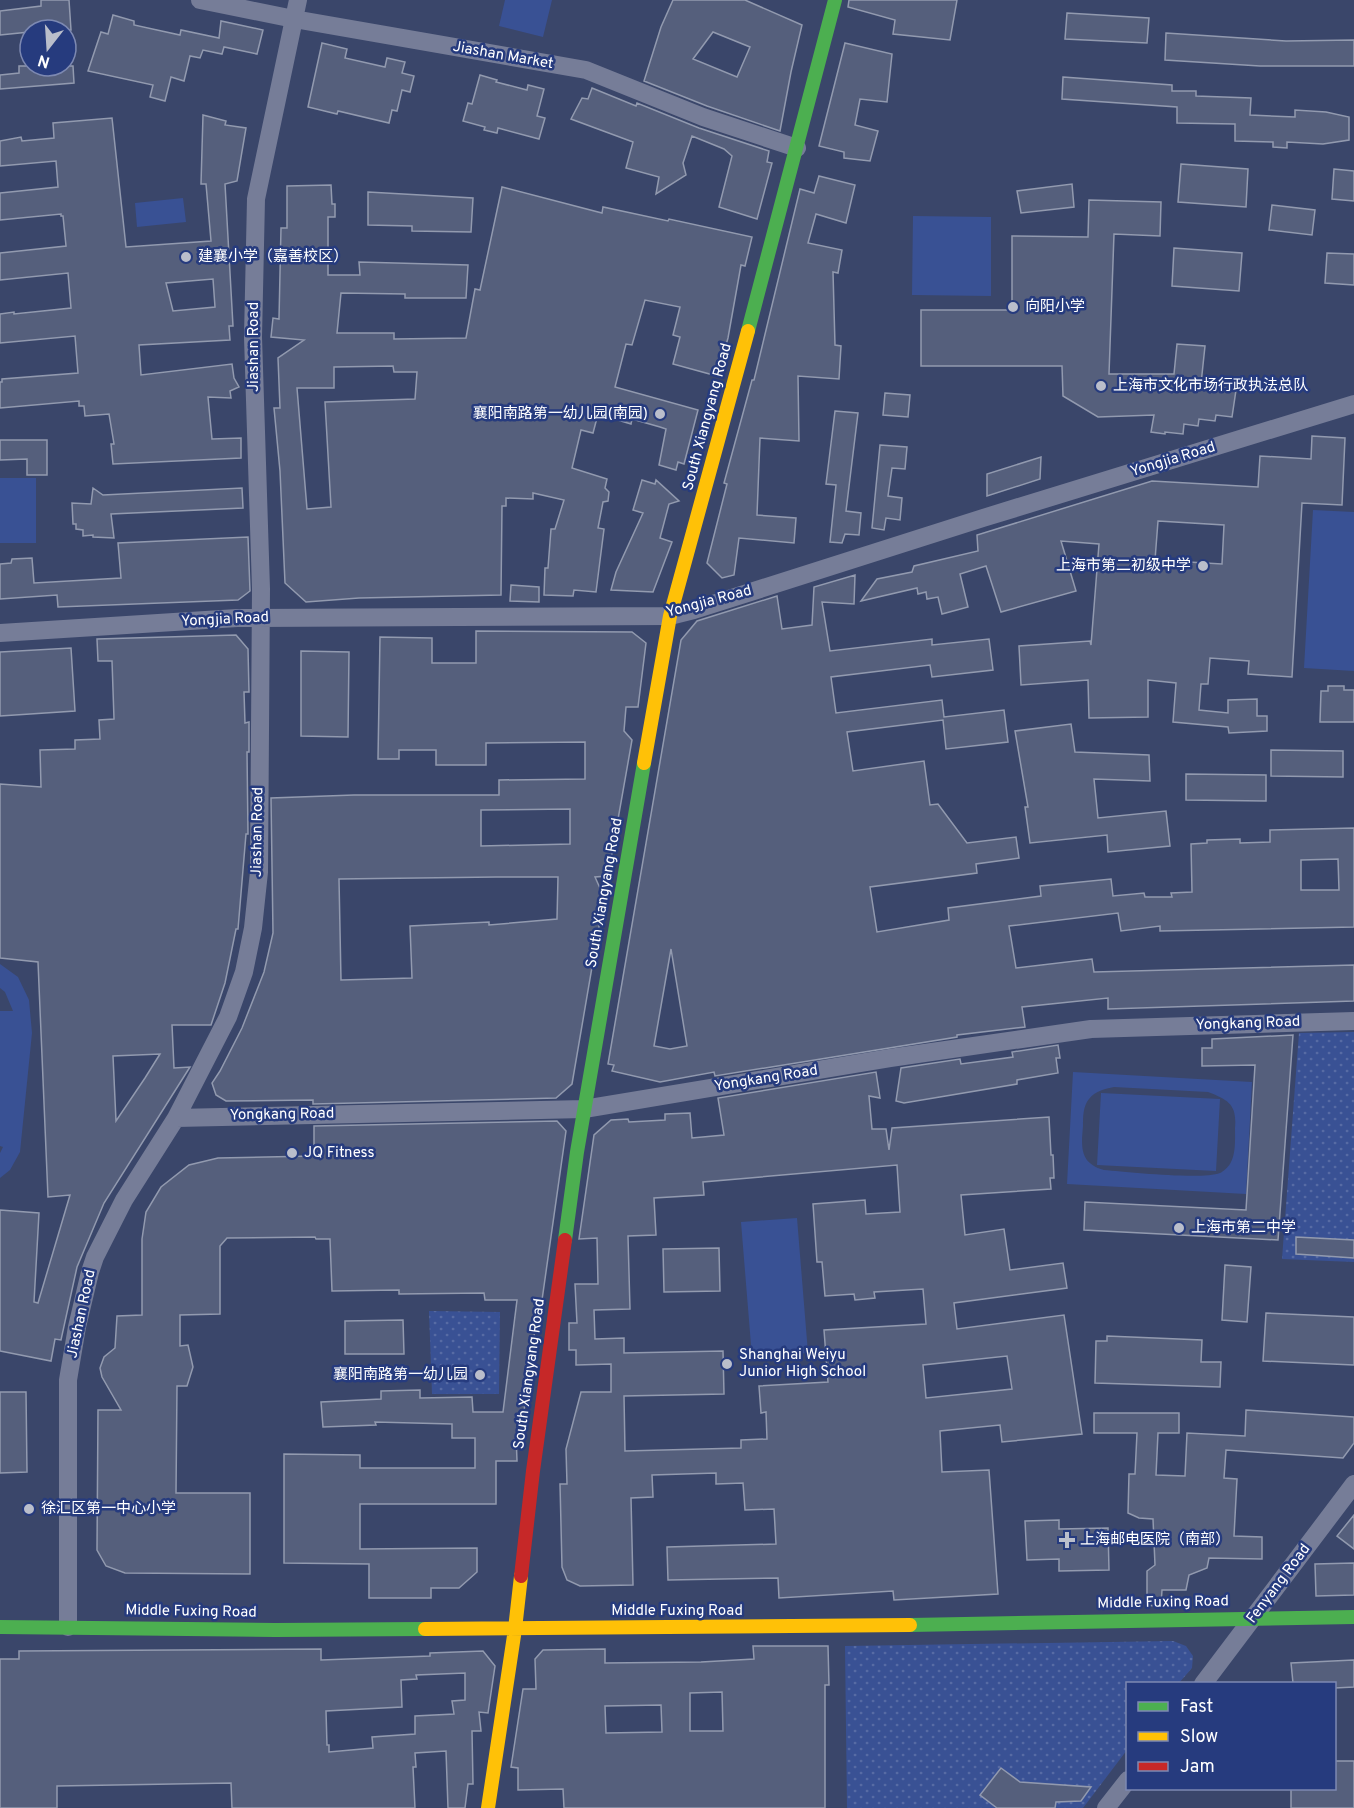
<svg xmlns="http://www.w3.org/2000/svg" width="1354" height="1808" font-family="Overpass,'Noto Sans SC',sans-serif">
<defs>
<pattern id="park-dots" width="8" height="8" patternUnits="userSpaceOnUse" patternTransform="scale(1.5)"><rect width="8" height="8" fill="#395194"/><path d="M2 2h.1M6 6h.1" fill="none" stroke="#576ba4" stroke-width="1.8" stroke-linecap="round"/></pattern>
</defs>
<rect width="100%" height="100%" fill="#3a466a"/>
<path fill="#395194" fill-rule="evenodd" d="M505 0H552L543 37 499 26Z
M183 198 186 222 137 227 135 203Z
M913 216 991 217V296L912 295Z
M0 478H36V543H0Z
M1313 510 1354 512V671L1304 668Z
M0 964 18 977 29 1000 32 1033 20 1152 10 1170 0 1178V1153L3 1147 0 1146V1011H13L5 992 0 988Z
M1073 1072 1252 1082 1246 1194 1067 1184ZM1114 1087 1208 1092C1229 1100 1237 1105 1235 1128 1235 1140 1236 1154 1230 1164 1228 1167 1223 1172 1220 1173 1202 1180 1128 1172 1104 1170 1080 1163 1081 1148 1083 1126 1083 1117 1083 1106 1089 1099 1095 1091 1105 1089 1114 1087Z
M1101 1093 1220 1099 1216 1171 1097 1165Z
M797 1218 808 1353 752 1357 741 1222Z"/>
<path fill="url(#park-dots)" d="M1354 1032V1262L1282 1259 1299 1033Z
M429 1311 500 1312 499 1394H432Z
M1173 1641 1186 1646 1193 1656 1192 1668 1179 1683 1128 1684 1127 1750 1083 1808H847L845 1646Z"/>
<path fill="#555f7c" stroke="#929aaf" stroke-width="1.5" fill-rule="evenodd" d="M41 0H69L71 30H29V32L0 35V11L41 6Z
M673 0H745L802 25 791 72 780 131 707 106 644 81 661 27ZM713 32 750 47 737 77 693 59Z
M849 0H957L950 40 893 34 895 20 848 7Z
M1067 13 1149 18 1147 43 1065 39Z
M113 15 134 21V25L180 35 181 30 219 38 221 21 263 30 257 54 224 47 222 54 203 50 200 58 190 56 184 81 171 77 165 101 150 97 153 85 88 71 101 32 108 34Z
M1166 33 1286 41 1354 40V66H1260L1165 60Z
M322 43 347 49 345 58 385 67 387 58 405 62 402 73 414 76 410 92 402 90 397 111 392 110 389 123 338 111 337 114 308 107Z
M845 43 892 54 887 102 860 99 855 125 878 131 870 161 844 158V152L819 146Z
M19 66H73L74 83 0 89V75L19 73Z
M480 75 497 80 496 82 527 90 528 85 544 89 537 116 545 118 539 139 498 128 497 133 484 130 485 127 463 121 468 103 472 104Z
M1063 77 1172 85V91H1196V96L1251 98 1250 115 1295 117V110L1326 112 1349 117V140L1323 144 1287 142V148L1273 147V142L1235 141V124L1177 123V107L1062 99Z
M592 88 636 106 637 103 699 128 769 151 767 162 772 163 757 219 719 207 732 156 724 149 692 136 683 163 686 175 656 194 659 177 626 168 633 142 571 119 582 98 588 99Z
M203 115 226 121 225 125 246 128 237 181 225 184 233 326H229L230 340 139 345 141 375 232 364 234 378 239 387 230 391 231 398 208 397 212 439 241 438V458L113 464 111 444H114L109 414 85 416 84 406H79V401L0 408V382H2V379L78 373 75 336 0 343V314L14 312V314L71 308 68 273 0 280V253L66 246 63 216H61V214L0 220V193L58 187 56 161 0 166V141L21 137 22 141 54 138 53 123 112 118 126 247 211 241 206 184H201ZM213 279 215 307 173 311 166 283Z
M1181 164 1248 169 1246 207 1178 202Z
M1334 169 1354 171V201L1332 199Z
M819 176 855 185 846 223 816 214 808 243 842 250 838 273 833 272 835 345 841 346 839 379 798 376 799 441 760 438 757 515 796 518 794 543 739 538 734 575 722 578 707 563 727 484 724 483 752 380H754L800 189 814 193Z
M1072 184 1074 207 1021 213 1017 191Z
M331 185 332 204H335V217H328V275H360L359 262 468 265 466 298H405V294L341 293 337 333H394V339L466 338 475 289 480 290 502 187 602 213 603 207 668 221 669 219 752 237 745 266 741 265 728 338 717 376 673 364 680 337 673 335 680 307 645 300 632 345 626 344 615 387 698 410 684 464 678 462 676 470 659 465 666 429 660 427 632 419 631 424 598 414 593 433 581 430 572 468 607 479 605 488 609 492 608 501 603 502 598 528 604 529 596 592 574 590 573 596 544 595 545 568H548L551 529H555L564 500 533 493V499L506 498V506H502L501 595 359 598 306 602 285 583 280 471 274 408H280L278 358 304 340 271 337 273 318 279 319 281 228H287V186ZM393 366 394 372H417L415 399 325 402 331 507 307 509 297 388H334V367Z
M368 192 473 198 471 232 412 231V226L368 225Z
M1089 200 1161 202 1160 236 1114 234 1109 374H1174L1177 344 1205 346 1201 384 1236 390 1232 417 1216 415 1215 421 1199 419 1198 426 1184 424 1183 434 1165 432V434L1151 432 1154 415 1098 417 1063 396 1062 366H921V310H1012V236L1088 237Z
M1272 205 1315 210 1312 235 1269 230Z
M1174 248 1242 253 1239 291 1172 286Z
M1327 253 1354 254V285L1325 283Z
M885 393 910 395 908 417 883 415Z
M835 411 858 413 846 511 861 513 859 535 845 534 842 543 830 542 836 485 826 484Z
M1312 436 1345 438 1342 505 1302 503 1292 677 1248 674 1249 661 1210 658 1208 684H1201L1199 710 1228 713V700L1257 699V716H1267V731L1229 733 1228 727 1173 722 1176 683 1148 680V717L1089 718 1088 680 1021 685 1019 646 1090 641 1091 645 1099 544 1061 541 1076 591 1001 612 986 566 960 574 968 607 942 614 938 597 927 599 926 592 918 594 917 588 861 601 877 579 912 572 914 566 978 551 977 535 1152 481 1258 487 1260 456 1311 459ZM1158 521 1224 525 1222 564 1155 560Z
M0 440H47V475H27V459L0 460Z
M880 445 907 447 905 469 892 468 888 496 902 498 900 520 886 518 884 530 872 528Z
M1041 457 1040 479 987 496V474Z
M642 480 655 484 656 480 679 501 669 504 660 538 672 542 653 592 611 590 616 572 643 513 633 510Z
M93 488 103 495 242 488 243 508 111 514 114 538 93 537V535L83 536V530L76 529V524H73L72 503 91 504Z
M248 537 250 591 238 600 58 607 57 595 0 599V564L11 563 12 559 32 558 34 583 121 578 118 543Z
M855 575 854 604 822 602 830 651 932 639V645L989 639 993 670 932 677 930 665 831 677 836 713 942 700 944 717 1004 710 1008 742 946 749 943 720 847 732 853 771 924 761 930 805 938 804 967 843 1016 837 1019 858 976 864 977 873 870 887 877 932 949 920 948 908 1041 896 1040 886 1111 879 1113 896 1144 893 1145 897H1172L1171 893 1192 892 1191 844 1207 843V840L1240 839V843L1270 842V830L1354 828V927L1160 931V926L1121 931 1118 913 1009 926 1016 968 1092 959 1094 972 1354 965V1001L1108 1009V998L1022 1007 1025 1027 957 1035V1037L715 1076 714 1072 660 1082 612 1071 614 1065 608 1064 681 640 697 621 777 596 782 629 812 625 814 587ZM1338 859 1339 890H1301V860ZM671 949 687 1046 670 1049 654 1046Z
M511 585 539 587V602L510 601Z
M476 631 632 632 646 643 638 707H626L624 731 632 740 608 876 595 877 604 897 572 1084 556 1098 313 1104V1100L226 1101 216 1095 212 1083 220 1071 242 1028 264 972 273 933 271 798 354 795H499V780L585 779V742L486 743V765H436V750H399V759H378L380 637 432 638V663H476ZM570 809V844L481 846V810ZM496 877H558L557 919 489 925V922L410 926 412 978 341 980 339 879Z
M236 635 248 649 249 692H244L245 723 249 722V752H247L248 834H246L238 929H236L225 983 211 1025H172L174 1068 190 1067 104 1203 77 1267 61 1340 55 1339 51 1361 0 1351V1210L39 1213 34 1302 38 1303 70 1195 48 1197 38 962 0 958V784L41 787 40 750 75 749V740L100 739 99 720 114 719 112 661H98L97 639ZM160 1054 145 1078 116 1121 113 1056Z
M71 648 75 711 0 716V652Z
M301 651 349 652 348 737 301 736Z
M1328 686H1344V690H1354V722H1320L1321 691H1328Z
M1071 724 1075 752 1149 755 1150 781 1094 779 1098 818 1166 811 1170 846 1108 852 1107 835 1030 843 1025 807H1028L1015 731Z
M1271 750 1343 751V777L1271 776Z
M1186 774 1266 775V801L1186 800Z
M1293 1035 1278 1240 1084 1230 1085 1202 1246 1210 1255 1065 1202 1066V1048H1212V1039Z
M1058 1045 1060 1058H1056L1058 1073 1017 1080V1084L904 1103 896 1101 901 1068 960 1059 961 1064 1013 1057 1012 1052Z
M876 1072 880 1098 869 1096 872 1129H886L889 1150 892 1128 1049 1117 1051 1155H1053L1054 1178H1050L1051 1189 961 1195 965 1235 1004 1229 1010 1270 1063 1263 1067 1288 954 1303 957 1329 1064 1315 1082 1434 1002 1442 1000 1425 940 1431 942 1472 989 1470 998 1594 894 1600 893 1591 779 1598 778 1578 668 1580 667 1547 776 1544 774 1509 745 1510 743 1483 716 1484V1473L652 1475 653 1497 631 1498 633 1585 580 1586 567 1580 562 1567 560 1484H567L566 1449 581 1392H611V1364L576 1365V1350H569V1323H577L575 1284H598L597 1238 579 1239 594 1135 611 1120 628 1119 629 1122 665 1120V1114L690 1113 692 1138 724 1135 718 1098ZM897 1165 900 1212 866 1214 865 1200 813 1204 817 1262H822L825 1296 854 1294 855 1300 875 1298 874 1292 923 1289 926 1324 824 1330 828 1382 759 1386 761 1413 766 1412 767 1439 741 1440V1448L625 1451 624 1396 724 1394 723 1351 624 1353V1338L595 1339 594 1310 630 1309 628 1236 656 1235 654 1198 704 1195 703 1182ZM1007 1356 1012 1389 926 1398 923 1365Z
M557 1121 566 1131 542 1300H539L521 1433 516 1434 517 1461H496V1504H360V1549L477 1548V1572L459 1588H431V1598H369V1564L284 1563V1454L360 1455V1468H475V1438H452V1424L375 1422 376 1425 323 1427 321 1402 381 1399V1391L420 1390V1398L472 1397 473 1412H503L517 1300H485L484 1293 399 1294V1290L332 1291 330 1239H316L315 1237 227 1238 220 1246V1314L180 1315V1346L188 1345 193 1367 187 1386H177L176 1493H250V1574L125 1573 106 1566 97 1550 98 1410H121L102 1377 100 1368 104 1357 115 1348 117 1316 142 1315V1239L146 1212 161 1187 189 1165 218 1158 314 1156V1126Z
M1296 1237 1354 1240V1258L1296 1254Z
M719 1248 720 1291 664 1292 663 1249Z
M1225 1265 1251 1267 1247 1322 1222 1320Z
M1266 1313 1354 1317V1365L1263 1361Z
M403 1320 404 1354H345V1321Z
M1107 1336 1202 1340 1201 1362H1221L1220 1387 1095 1383 1096 1341H1107Z
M0 1392H26L27 1472 0 1473Z
M1246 1410 1354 1417V1443L1343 1458 1226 1450 1224 1478 1237 1479 1234 1536 1262 1537V1559L1209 1558 1207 1568 1189 1575 1186 1590H1162L1161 1605 1147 1606V1571L1155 1565 1153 1519 1139 1518 1128 1513 1129 1474H1135L1137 1433H1094V1413H1179V1433H1158L1156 1475 1185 1476 1187 1433 1245 1436Z
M1354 1515V1549L1337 1536Z
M1059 1520V1529L1108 1528 1109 1570 1059 1571V1559L1027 1560 1025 1521Z
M1354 1563V1595L1316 1596 1315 1564Z
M753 1646H828L829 1685H825V1808H564L563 1789 518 1790V1768L511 1767 523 1689H536L535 1659 543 1650 605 1649V1663L701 1662 754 1659ZM722 1692 723 1731H690V1693ZM661 1705 662 1732 606 1733 605 1706Z
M321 1649V1660L430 1656V1653L483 1651 495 1666 488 1713 479 1712 481 1731H472L473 1784H468L465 1808H448L446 1751 415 1753 416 1767H413L415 1808H232L231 1783 57 1786V1808H0V1659H19V1651ZM465 1673V1700L452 1701 454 1714 415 1716V1734L372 1737 373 1748 329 1752V1745H327L326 1711 402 1707 401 1680 417 1679 416 1675Z
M1354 1660V1687L1335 1688V1683H1293L1291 1663Z
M1335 1761H1354V1808H1291V1788H1335Z
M1001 1768 1020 1782 1091 1787 1081 1801 1056 1802 1055 1808H997L980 1795Z"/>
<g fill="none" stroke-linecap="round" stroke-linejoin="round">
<path stroke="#767d98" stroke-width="18" d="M200 0 294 19 586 70 703 117 797 148
M0 633 237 618 670 616 694 610 983 518 1354 404
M176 1118 584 1109 890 1058 1091 1029 1354 1021
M68 1627V1380L77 1327 90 1272 95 1257 124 1200 176 1118 228 1017 244 972 253 928 259 872 261 589 253 337 256 199 298 0
M1203 1684 1354 1484
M1106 1808 1128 1780"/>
<path stroke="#4caf50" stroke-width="14" d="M748 331 835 0
M565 1240 577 1152 644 763
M910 1625 1354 1617
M0 1627 275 1630 425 1629"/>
<path stroke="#ffc107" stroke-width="14" d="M644 763 670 616 748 331
M425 1629 910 1625
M488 1808 515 1629 521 1576"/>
<path stroke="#c62828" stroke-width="14" d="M521 1576 533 1471 565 1240"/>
</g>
<g fill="#babecb" stroke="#263b7e" stroke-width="2">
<circle cx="186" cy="257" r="6"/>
<circle cx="1013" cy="307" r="6"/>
<circle cx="1101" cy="386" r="6"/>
<circle cx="660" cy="414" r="6"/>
<circle cx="1203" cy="566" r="6"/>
<circle cx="292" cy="1153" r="6"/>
<circle cx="1179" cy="1228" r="6"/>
<circle cx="727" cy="1364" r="6"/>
<circle cx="480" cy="1375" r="6"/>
<circle cx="29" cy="1509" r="6"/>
<path d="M1064 1531h6v6h6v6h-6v6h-6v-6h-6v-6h6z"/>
</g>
<g text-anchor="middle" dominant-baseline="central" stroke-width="5" stroke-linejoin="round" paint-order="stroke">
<g font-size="15" fill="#fff" stroke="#263b7e">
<text transform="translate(503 56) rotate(10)">Jiashan Market</text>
<text transform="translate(254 347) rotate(-90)">Jiashan Road</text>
<text transform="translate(708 417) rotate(-75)">South Xiangyang Road</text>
<text transform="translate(1173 460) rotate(-17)">Yongjia Road</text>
<text transform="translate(709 602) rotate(-15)">Yongjia Road</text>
<text transform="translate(225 620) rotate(-3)">Yongjia Road</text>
<text transform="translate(258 832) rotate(-89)">Jiashan Road</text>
<text transform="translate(605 893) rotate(-80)">South Xiangyang Road</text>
<text transform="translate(1248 1024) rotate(-2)">Yongkang Road</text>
<text transform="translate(766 1079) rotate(-9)">Yongkang Road</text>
<text transform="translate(282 1115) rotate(-1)">Yongkang Road</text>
<text transform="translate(82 1314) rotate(-78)">Jiashan Road</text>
<text transform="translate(530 1374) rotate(-82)">South Xiangyang Road</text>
<text transform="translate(1279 1584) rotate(-53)">Fenyang Road</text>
<text transform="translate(1163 1603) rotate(-1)">Middle Fuxing Road</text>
<text x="677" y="1611">Middle Fuxing Road</text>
<text transform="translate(191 1612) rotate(1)">Middle Fuxing Road</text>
</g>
<g font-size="15" fill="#fff" stroke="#263b7e" text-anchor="start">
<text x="198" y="257">建襄小学（嘉善校区）</text>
<text x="1025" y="307">向阳小学</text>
<text x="1113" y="386">上海市文化市场行政执法总队</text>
<text x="648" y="414" text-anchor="end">襄阳南路第一幼儿园(南园)</text>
<text x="1191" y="566" text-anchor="end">上海市第二初级中学</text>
<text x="304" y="1153">JQ Fitness</text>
<text x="1191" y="1228">上海市第二中学</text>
<text x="739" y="1355">Shanghai Weiyu<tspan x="739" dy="17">Junior High School</tspan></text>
<text x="468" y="1375" text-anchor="end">襄阳南路第一幼儿园</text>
<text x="41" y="1509">徐汇区第一中心小学</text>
<text x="1080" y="1540">上海邮电医院（南部）</text>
</g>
</g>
<rect x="1126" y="1682" width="210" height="108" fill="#263b7e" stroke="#7d89b2" stroke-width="1.5"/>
<rect x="1138" y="1702" width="30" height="9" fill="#4caf50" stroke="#7d89b2" stroke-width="1.5"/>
<text x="1180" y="1712" font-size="18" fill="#ffffff">Fast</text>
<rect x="1138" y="1732" width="30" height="9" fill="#ffc107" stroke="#7d89b2" stroke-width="1.5"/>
<text x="1180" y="1742" font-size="18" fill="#ffffff">Slow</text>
<rect x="1138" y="1762" width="30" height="9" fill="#c62828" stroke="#7d89b2" stroke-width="1.5"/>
<text x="1180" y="1772" font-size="18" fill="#ffffff">Jam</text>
<g transform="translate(48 48) rotate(197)"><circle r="28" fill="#263b7e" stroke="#7d89b2" stroke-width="1.5"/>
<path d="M0-4.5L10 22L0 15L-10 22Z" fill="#babecb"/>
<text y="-9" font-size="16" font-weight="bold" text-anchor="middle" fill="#ffffff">N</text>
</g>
</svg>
